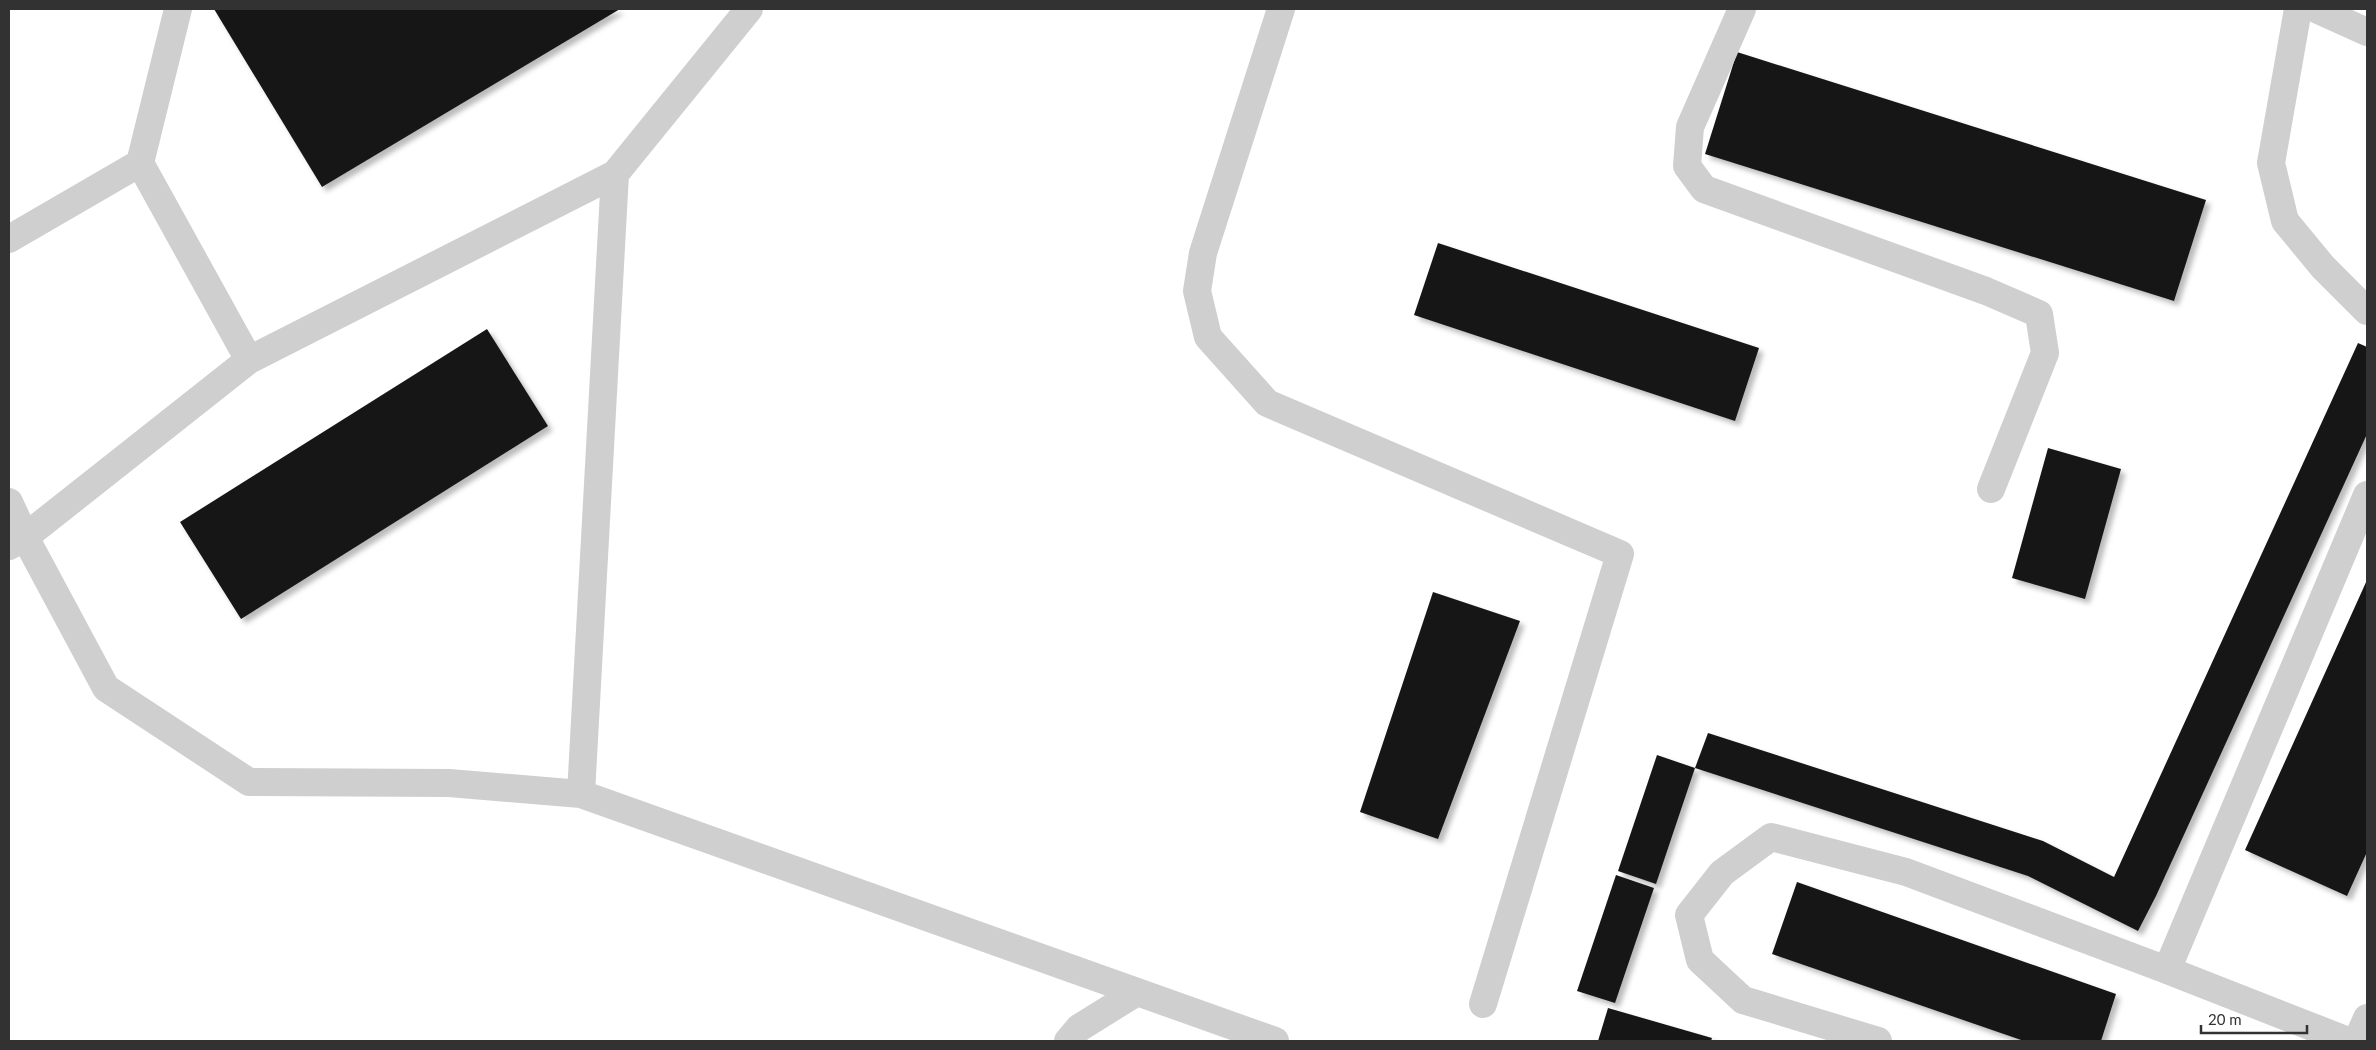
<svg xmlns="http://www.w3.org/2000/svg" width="2376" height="1050" font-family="Lato,sans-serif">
<defs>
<filter id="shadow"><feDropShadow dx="4.5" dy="4.5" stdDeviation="2.5" flood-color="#0004"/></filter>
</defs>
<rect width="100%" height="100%" fill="#fff"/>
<path fill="#191919" filter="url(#shadow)" d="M214 9H620L322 187Z
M1737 52 2206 200 2174 301 1705 154Z
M1438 243 1759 348 1735 421 1414 315Z
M487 329 548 426 241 619 180 522Z
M2358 343 2367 347V434L2156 896 2138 931 2028 876 1695 768 1708 733 2043 841 2114 877Z
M2048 448 2121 469 2085 599 2012 578Z
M2367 580V852L2347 896 2245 850Z
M1433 592 1520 621 1438 839 1360 812Z
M1657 755 1695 768 1656 884 1618 871Z
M1616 875 1654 888 1615 1003 1577 991Z
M1797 882 2116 994 2101 1041H2024L1772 954Z
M1608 1008 1712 1038 1711 1041H1598Z"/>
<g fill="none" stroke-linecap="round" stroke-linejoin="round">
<path stroke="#cfcfcf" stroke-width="28" d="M1281 9 1203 253 1197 291 1208 337 1267 403 1620 554 1483 1004
M1742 9 1690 127 1687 166 1704 189 1986 291 2039 314 2045 353 1991 489
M2298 9 2271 163 2285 221 2323 267 2367 311
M2316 9 2367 32
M9 239 140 163
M249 360 615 174 749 9
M9 502 25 537 106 688 249 782 449 783 581 794 1275 1041
M9 546 25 537 249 360 140 163 178 9
M581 794 615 174
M1068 1041 1079 1028 1137 992
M1878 1041 1743 1000 1700 960 1689 915 1722 873 1771 837 1906 872 2167 970
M2348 1041 2167 970 2367 495
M2357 1041 2367 1018"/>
</g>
<rect width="2376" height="1050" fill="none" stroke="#323232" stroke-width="20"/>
<path d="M2201 1025v8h106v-8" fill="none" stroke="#323232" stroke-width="2.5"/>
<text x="2208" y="1025" font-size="15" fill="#323232" stroke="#ffffff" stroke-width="4" paint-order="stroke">20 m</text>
</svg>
